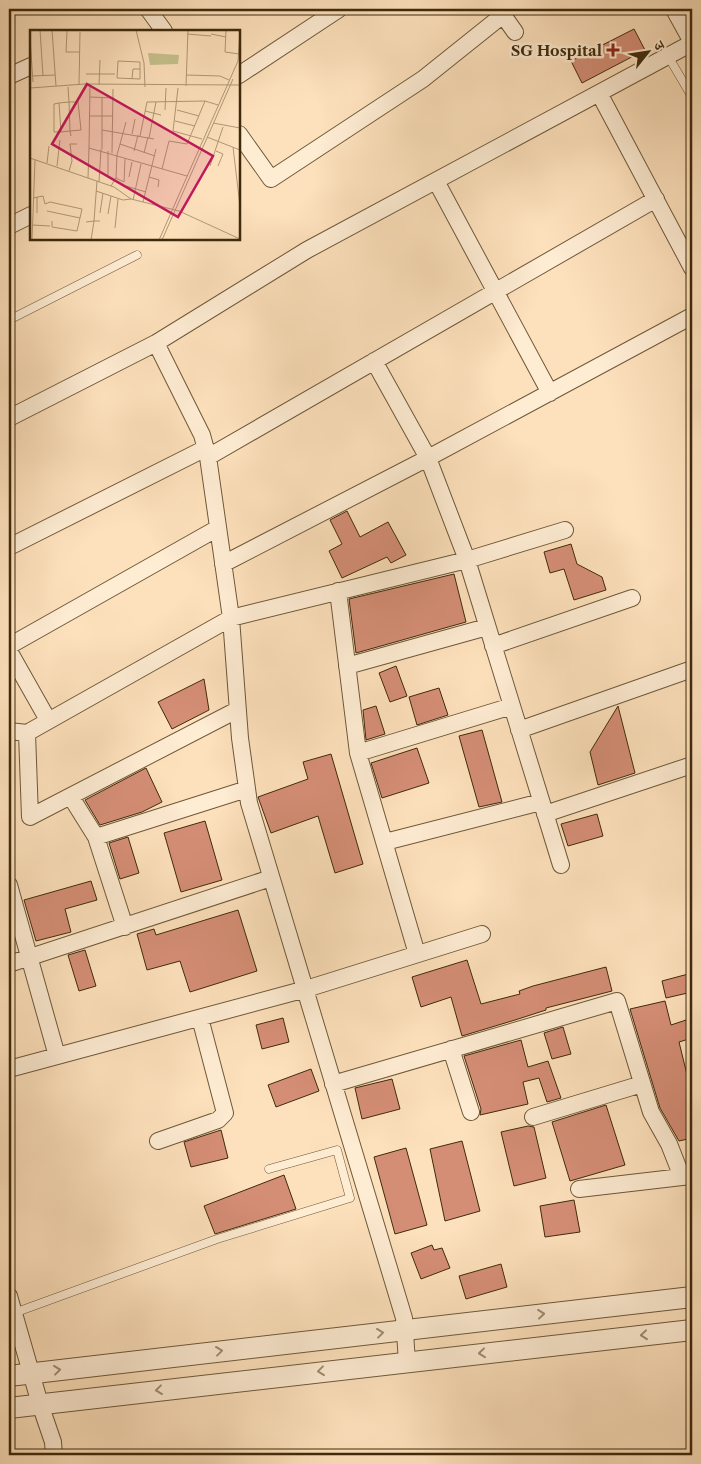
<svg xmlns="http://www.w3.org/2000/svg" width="701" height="1464" font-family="'Libre Caslon Text','Noto Serif Devanagari',serif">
<rect width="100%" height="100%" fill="#fde1bc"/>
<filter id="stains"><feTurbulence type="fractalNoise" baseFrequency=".004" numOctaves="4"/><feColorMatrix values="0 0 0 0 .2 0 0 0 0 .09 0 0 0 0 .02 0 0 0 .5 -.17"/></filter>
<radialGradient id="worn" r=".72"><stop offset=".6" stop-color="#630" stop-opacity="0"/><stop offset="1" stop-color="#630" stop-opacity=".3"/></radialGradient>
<path fill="#d58e76" stroke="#3f2a0c" d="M634 29 645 50 582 83 571 61Z
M347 511 360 537 388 522 406 555 391 563 387 557 342 578 329 551 342 544 330 520Z
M571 544 577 564 602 577 606 590 574 600 564 569 550 573 544 552Z
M454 574 466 622 356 653 349 599Z
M396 666 407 696 390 702 379 673Z
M204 679 209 710 172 729 158 702Z
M439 688 448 715 417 725 409 697Z
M376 706 385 734 366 740 363 710Z
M618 706 635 773 598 785 590 752Z
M482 730 502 802 479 807 459 736Z
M417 748 429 783 382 798 371 763Z
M331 754 363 864 335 873 318 816 271 833 258 797 308 779 303 762Z
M146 768 162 802 142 812 100 825 85 800Z
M597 814 603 836 568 846 561 824Z
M205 821 222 880 181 892 164 833Z
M128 837 139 873 120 879 109 843Z
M91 881 97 900 65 909 71 932 36 941 24 900Z
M238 910 257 971 190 992 180 961 147 970 137 934 154 929 156 935Z
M85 950 96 986 79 991 68 955Z
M467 960 481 1004 520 994 519 991 533 986 606 967 612 991 546 1008V1010L515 1020 462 1036 451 997 421 1007 412 977Z
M692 973V992L666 998 662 981Z
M665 1001 671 1025 692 1018V1038L679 1042 692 1095V1138L679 1141 660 1108 630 1009Z
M283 1018 289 1042 262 1049 256 1025Z
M563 1027 571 1054 552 1059 544 1033Z
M521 1040 528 1067 548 1061 561 1098 547 1102 539 1078 523 1082 528 1104 480 1115 481 1109 464 1056Z
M311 1069 319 1091 276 1107 268 1085Z
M392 1079 400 1109 362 1119 355 1088Z
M606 1105 625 1165 570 1181 552 1122Z
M528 1126 534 1127 546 1178 514 1186 501 1132Z
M221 1130 228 1158 191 1167 184 1142Z
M462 1141 480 1211 445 1221 430 1149Z
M406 1148 427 1225 395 1234 374 1157Z
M284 1175 296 1209 215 1234 204 1206Z
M574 1200 580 1232 545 1237 540 1206Z
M432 1245 434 1250 442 1248 450 1268 421 1279 411 1253Z
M501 1264 507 1287 466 1299 459 1276Z"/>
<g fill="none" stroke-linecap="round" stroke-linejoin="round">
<defs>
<path id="service" d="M668 56 692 97
M9 320 137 255
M14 1313 217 1239 350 1198 337 1150 269 1169"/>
<path id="minor" d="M148 9 164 31
M503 15 515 32
M239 75 339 9
M9 76 31 66
M599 93 692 268
M239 134 271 179 423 79 503 15 499 9
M436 181 550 393
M9 226 31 215
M156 343 307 250 692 43
M374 361 428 458 467 560 561 865
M9 418 156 343 202 435 208 457 231 618 240 738 249 803 404 1318 407 1362
M208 457 656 199
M9 547 206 448
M223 564 428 458 692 316
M338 591 358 753 417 954
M9 646 218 528
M493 646 632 598
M9 651 48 720
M347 666 487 627
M519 730 692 669
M9 731 27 733 231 618 467 560 565 530
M27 733 30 817 237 710
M358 753 512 706
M71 797 96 837 125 927
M545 814 692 765
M96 837 247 789
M385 842 541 802
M9 885 57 1056
M9 964 271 878
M451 1049 471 1112
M9 1069 306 989 482 934
M333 1084 617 1001 651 1112 669 1144 682 1177 692 1176
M533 1117 642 1084
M158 1141 218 1120 225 1113 200 1018
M579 1189 682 1177
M9 1296 40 1404 53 1442 54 1455"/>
<path id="tertiary" d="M676 9 692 38
M9 1376 692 1297
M9 1408 692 1330"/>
</defs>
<use href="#service" stroke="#6e5838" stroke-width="9"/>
<use href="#minor" stroke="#6e5838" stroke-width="18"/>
<use href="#tertiary" stroke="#6e5838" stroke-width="22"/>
<use href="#service" stroke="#feecd3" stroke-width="8"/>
<use href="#minor" stroke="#feecd3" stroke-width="16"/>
<use href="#tertiary" stroke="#feecd3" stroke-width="20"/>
</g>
<defs><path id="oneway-chevron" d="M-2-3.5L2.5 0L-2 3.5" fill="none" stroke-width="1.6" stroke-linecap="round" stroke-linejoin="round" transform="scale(1.25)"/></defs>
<g stroke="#9e8b70">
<use href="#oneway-chevron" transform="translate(541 1314) rotate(-6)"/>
<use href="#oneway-chevron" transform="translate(380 1333) rotate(-7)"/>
<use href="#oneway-chevron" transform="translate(644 1335) rotate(174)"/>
<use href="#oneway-chevron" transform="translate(219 1351) rotate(-7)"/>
<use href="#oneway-chevron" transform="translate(482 1353) rotate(174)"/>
<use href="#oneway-chevron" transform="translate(57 1370) rotate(-7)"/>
<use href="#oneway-chevron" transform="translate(321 1371) rotate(173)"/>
<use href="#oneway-chevron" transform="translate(159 1390) rotate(173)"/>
</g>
<path fill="#8f2418" stroke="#feecd3" stroke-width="2" d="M610.5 42.5h5v5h5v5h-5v5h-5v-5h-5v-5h5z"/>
<g text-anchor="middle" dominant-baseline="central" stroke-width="5" stroke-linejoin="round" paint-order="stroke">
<g font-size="15" font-weight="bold" fill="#3f2a0c" stroke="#feecd3" text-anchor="end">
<text x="602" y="50">SG Hospital</text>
</g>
</g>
<g transform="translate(30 30)">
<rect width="210" height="210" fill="#fde1bc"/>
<path d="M118 23 149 25 148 34 120 35Z" fill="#c5c18c"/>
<path fill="none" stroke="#b19876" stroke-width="1" d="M10 0 13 46M22 0 26 56M106 0 114 33 115 57M196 0 195 22 209 24M37 1 36 22H50M157 4 181 6M181 4 196 7M0 7 3 52M88 31 110 32V49L87 48ZM56 44H85M156 45 190 46 199 50M2 46 25 45M102 49 103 39H110M49 55 50 2M69 55 70 30M156 56 158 0M0 58 55 54 210 55M148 58 143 101 172 109M60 67 84 68M29 73 24 74V102H31L40 101 51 100 48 72H39L40 101 41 106M135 80 136 58M147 80 169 86M115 81 131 85M59 86H83M145 91 165 96M183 93 210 98M72 100 124 109M31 102 29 73 39 72 38 57M102 104 105 89M110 106 117 72 175 71 188 75M177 107 210 120M119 108 126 72M90 114 125 126M203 117 210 176M59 118 60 56M72 119V68M104 121 108 105M186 121 193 124 188 136M82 123 83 59M114 123 118 107M0 128 84 157 101 169 93 170 66 161M17 133 19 116M27 136 30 110M180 136 193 97M132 139 139 111 157 114 175 71M39 141 42 131 40 114H47M78 146V121M99 147 102 132M119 147 129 150 128 157M58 148 59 118 157 146M86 148 94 152 95 129M67 151 64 191H70M69 152 71 119M81 156 86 148 87 125 96 92M96 156 116 162M3 168 13 166 15 174 20 172 52 179 47 201 22 197V191M101 169 149 181 210 209M103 170 111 134M113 172 126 119M17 181 50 188M7 183V167M70 183 73 163M78 184 81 166M56 192 64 191 61 210M2 195 20 196M85 198 88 169M2 210 5 130M129 210 208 31 210 0M132 210 203 49"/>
<path fill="#c2185b" fill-opacity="0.15" stroke="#c2185b" stroke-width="2.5" d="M57 54 183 126 148 187 22 114Z"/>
<rect width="210" height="210" fill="none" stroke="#3f2a0c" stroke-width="2.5"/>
</g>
<rect width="701" height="1464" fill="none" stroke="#fde1bc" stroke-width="30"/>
<rect x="10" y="10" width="681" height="1444" fill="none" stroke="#3f2a0c" stroke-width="2.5"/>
<rect x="15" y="15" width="671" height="1434" fill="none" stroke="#3f2a0c"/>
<g transform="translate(648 52) rotate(60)" stroke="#feecd3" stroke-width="4" paint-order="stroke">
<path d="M0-4L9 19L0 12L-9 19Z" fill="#3f2a0c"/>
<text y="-8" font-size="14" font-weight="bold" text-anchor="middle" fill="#3f2a0c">उ</text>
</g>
<rect width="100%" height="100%" filter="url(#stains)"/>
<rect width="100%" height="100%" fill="url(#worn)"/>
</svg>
